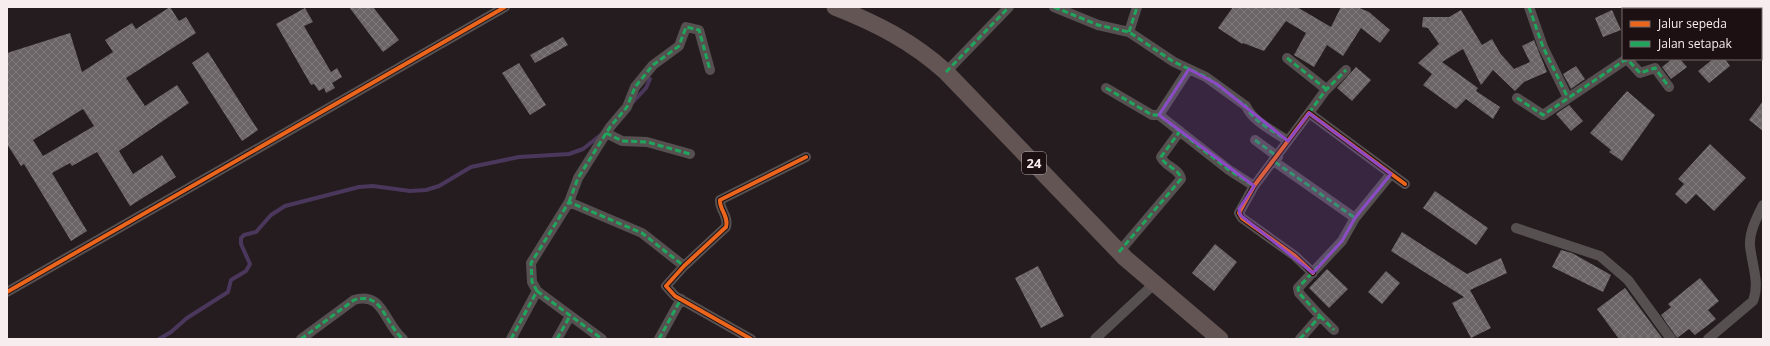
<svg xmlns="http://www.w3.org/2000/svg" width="1770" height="346" font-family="'Open Sans',sans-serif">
<defs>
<pattern id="building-cross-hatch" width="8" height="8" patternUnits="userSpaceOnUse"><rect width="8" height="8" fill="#6a6467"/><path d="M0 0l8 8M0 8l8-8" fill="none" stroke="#807a7d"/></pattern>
</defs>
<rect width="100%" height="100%" fill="#241c1e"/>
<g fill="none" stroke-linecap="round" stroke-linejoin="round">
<path stroke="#4b375b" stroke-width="4" d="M632 103 646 88 650 79
M159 339 171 332 187 318 228 292 231 280 246 271 250 264 241 244V238L244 235 256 232 271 215 285 206 359 187 373 186 410 191 426 190 439 186 471 167 519 157 569 154 583 149 602 134"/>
</g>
<path fill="url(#building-cross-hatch)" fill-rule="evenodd" d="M170 7 179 21 186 17 196 33 126 78 145 106 177 85 189 103 119 151 133 174 162 155 176 177 130 206 97 152 72 166 70 163 52 173 87 231 71 241 24 164 21 166 7 144V53L70 33 82 72 113 52 105 40 132 23 136 29ZM83 109 94 126 43 156 33 140Z
M349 7H373L399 40 383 52Z
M1233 7H1297L1331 27 1341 7H1357L1369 12 1390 30 1380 43 1361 28 1343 56 1327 45 1314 67 1294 55 1306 33 1286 21 1264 51 1243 43 1242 44 1218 28Z
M305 8 313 22 304 26 331 72 337 68 342 77 332 83 335 88 326 93 324 88 319 91 314 84 311 85 276 24Z
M1461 10 1482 45 1492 39 1500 53 1514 69 1530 62 1522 46 1534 40 1547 72 1524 82 1515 91 1493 70 1481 85 1463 49 1442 62 1478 88 1476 91 1500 107 1493 119 1466 99 1456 109 1423 85 1432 74 1418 63 1439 44 1428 28 1422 27 1423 17H1449Z
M1612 10 1621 30 1603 37 1595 18Z
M563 37 568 45 535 63 530 55Z
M208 52 258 130 242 141 192 63Z
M1672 59H1680L1687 67 1671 79 1662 67Z
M1713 59H1725L1730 66 1709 83 1698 71Z
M519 63 546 105 530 115 502 73Z
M1576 66 1585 79 1571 89 1563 74Z
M1356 67 1371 80 1352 101 1337 88Z
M1627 91 1655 115 1622 161 1609 152 1611 150 1590 133Z
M1763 101V131L1749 120Z
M1569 105 1583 121 1571 131 1556 114Z
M1710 144 1746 178 1714 211 1696 194 1686 204 1675 194 1684 184 1678 179Z
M1435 191 1488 228 1476 245 1423 208Z
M1402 232 1467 274 1501 258 1507 273 1470 290 1491 328 1471 338 1452 303 1464 297 1391 251Z
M1215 244 1237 262 1214 291 1192 273Z
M1561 250 1572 253 1611 275 1603 292 1552 267Z
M1038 266 1064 316 1041 328 1015 278Z
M1327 269 1348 289 1329 308 1309 288Z
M1386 271 1400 283 1382 304 1368 292Z
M1700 278 1719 301 1708 310 1716 319 1695 335 1689 329 1677 338 1661 315 1671 307 1668 304Z
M1625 288 1651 323 1663 339H1619L1597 309Z"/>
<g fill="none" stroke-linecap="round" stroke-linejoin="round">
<path stroke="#565051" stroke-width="10" d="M1054 7 1098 25 1129 32 1174 62 1206 77 1246 106C1253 122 1274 131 1288 141
M1529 7 1543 47 1568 98
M1679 9 1683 7
M1129 32 1137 7
M1287 58 1326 89
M946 72 1009 7
M1106 88 1152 115H1159L1229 170 1254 186
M1517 98 1543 115 1625 60 1629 61 1640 73 1655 68 1669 87
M1309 113 1325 91 1346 70
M1159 115 1189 69
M606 133 622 141 647 142 690 154
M1255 140 1278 157
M1275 162 1355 218
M569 202 578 178 610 127 627 107 635 87 653 65 679 46 686 27 699 30 710 70
M1516 228 1600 256 1628 280 1671 339
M1119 252 1181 179C1180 169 1164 166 1161 157L1180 131
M1313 273 1295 256 1242 218 1239 213 1254 186 1309 113 1405 184
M537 291 602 339
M7 292 505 7
M1320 316 1334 330
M301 339 354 300C383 291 384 323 403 339
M511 339 537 291 532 282 531 263 569 202 642 233 684 266
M557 339 570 316
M659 339 681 299
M751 339 675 296 666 286 684 266 726 227C729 216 719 209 720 200L806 157
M1095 339 1154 284
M1300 339 1320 316 1299 293 1298 288 1342 241 1355 218 1391 174
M1708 339 1753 301C1760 283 1752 265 1750 246 1749 232 1757 217 1763 205"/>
<path stroke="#635554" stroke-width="17" d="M835 7C876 23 913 42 946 72L1125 258 1220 339"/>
<path stroke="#20a55d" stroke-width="3" stroke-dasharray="6 3" stroke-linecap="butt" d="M1054 7 1098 25 1129 32 1174 62 1206 77 1246 106C1253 122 1274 131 1288 141
M1529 7 1543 47 1568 98
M1679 9 1683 7
M1129 32 1137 7
M1287 58 1326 89
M946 72 1009 7
M1106 88 1152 115H1159L1229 170 1254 186
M1517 98 1543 115 1625 60 1629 61 1640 73 1655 68 1669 87
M1309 113 1325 91 1346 70
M1159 115 1189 69
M606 133 622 141 647 142 690 154
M1255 140 1278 157
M1275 162 1355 218
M569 202 578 178 610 127 627 107 635 87 653 65 679 46 686 27 699 30 710 70
M1119 252 1181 179C1180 169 1164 166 1161 157L1180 131
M537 291 602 339
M1320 316 1334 330
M301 339 354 300C383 291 384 323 403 339
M511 339 537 291 532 282 531 263 569 202 642 233 684 266
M557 339 570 316
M659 339 681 299
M1300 339 1320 316 1299 293 1298 288 1342 241 1355 218 1391 174"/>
<defs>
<path id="cycleway" d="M1313 273 1295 256 1242 218 1239 213 1254 186 1309 113 1405 184
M7 292 505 7
M751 339 675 296 666 286 684 266 726 227C729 216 719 209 720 200L806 157"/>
</defs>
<use href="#cycleway" stroke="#1d1013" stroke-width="6"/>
<use href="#cycleway" stroke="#eb651d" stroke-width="4"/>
</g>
<path fill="#8e49c6" fill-opacity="0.2" stroke="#8e49c6" stroke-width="3" stroke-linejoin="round" d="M1189 69 1217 84 1288 141 1309 113 1391 174 1355 218 1342 241 1313 273 1240 215 1239 209 1254 186 1159 115Z"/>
<g text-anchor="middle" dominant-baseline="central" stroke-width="4" stroke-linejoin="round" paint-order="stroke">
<rect fill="#1d1013" stroke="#b6aaac" stroke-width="1" x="1022" y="152" width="24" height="22" rx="3"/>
<g font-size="13" font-weight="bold" fill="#f7ecee">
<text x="1034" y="163">24</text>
</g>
</g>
<rect width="1770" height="346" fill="none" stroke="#f7ecee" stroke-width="16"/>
<rect x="1622" y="8" width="140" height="52" fill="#1d1013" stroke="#74686b"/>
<rect x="1630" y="21" width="20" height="6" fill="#eb651d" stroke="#74686b"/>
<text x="1658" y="28" font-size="12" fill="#f7ecee">Jalur sepeda</text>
<rect x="1630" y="41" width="20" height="6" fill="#20a55d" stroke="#74686b"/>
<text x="1658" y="48" font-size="12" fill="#f7ecee">Jalan setapak</text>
</svg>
